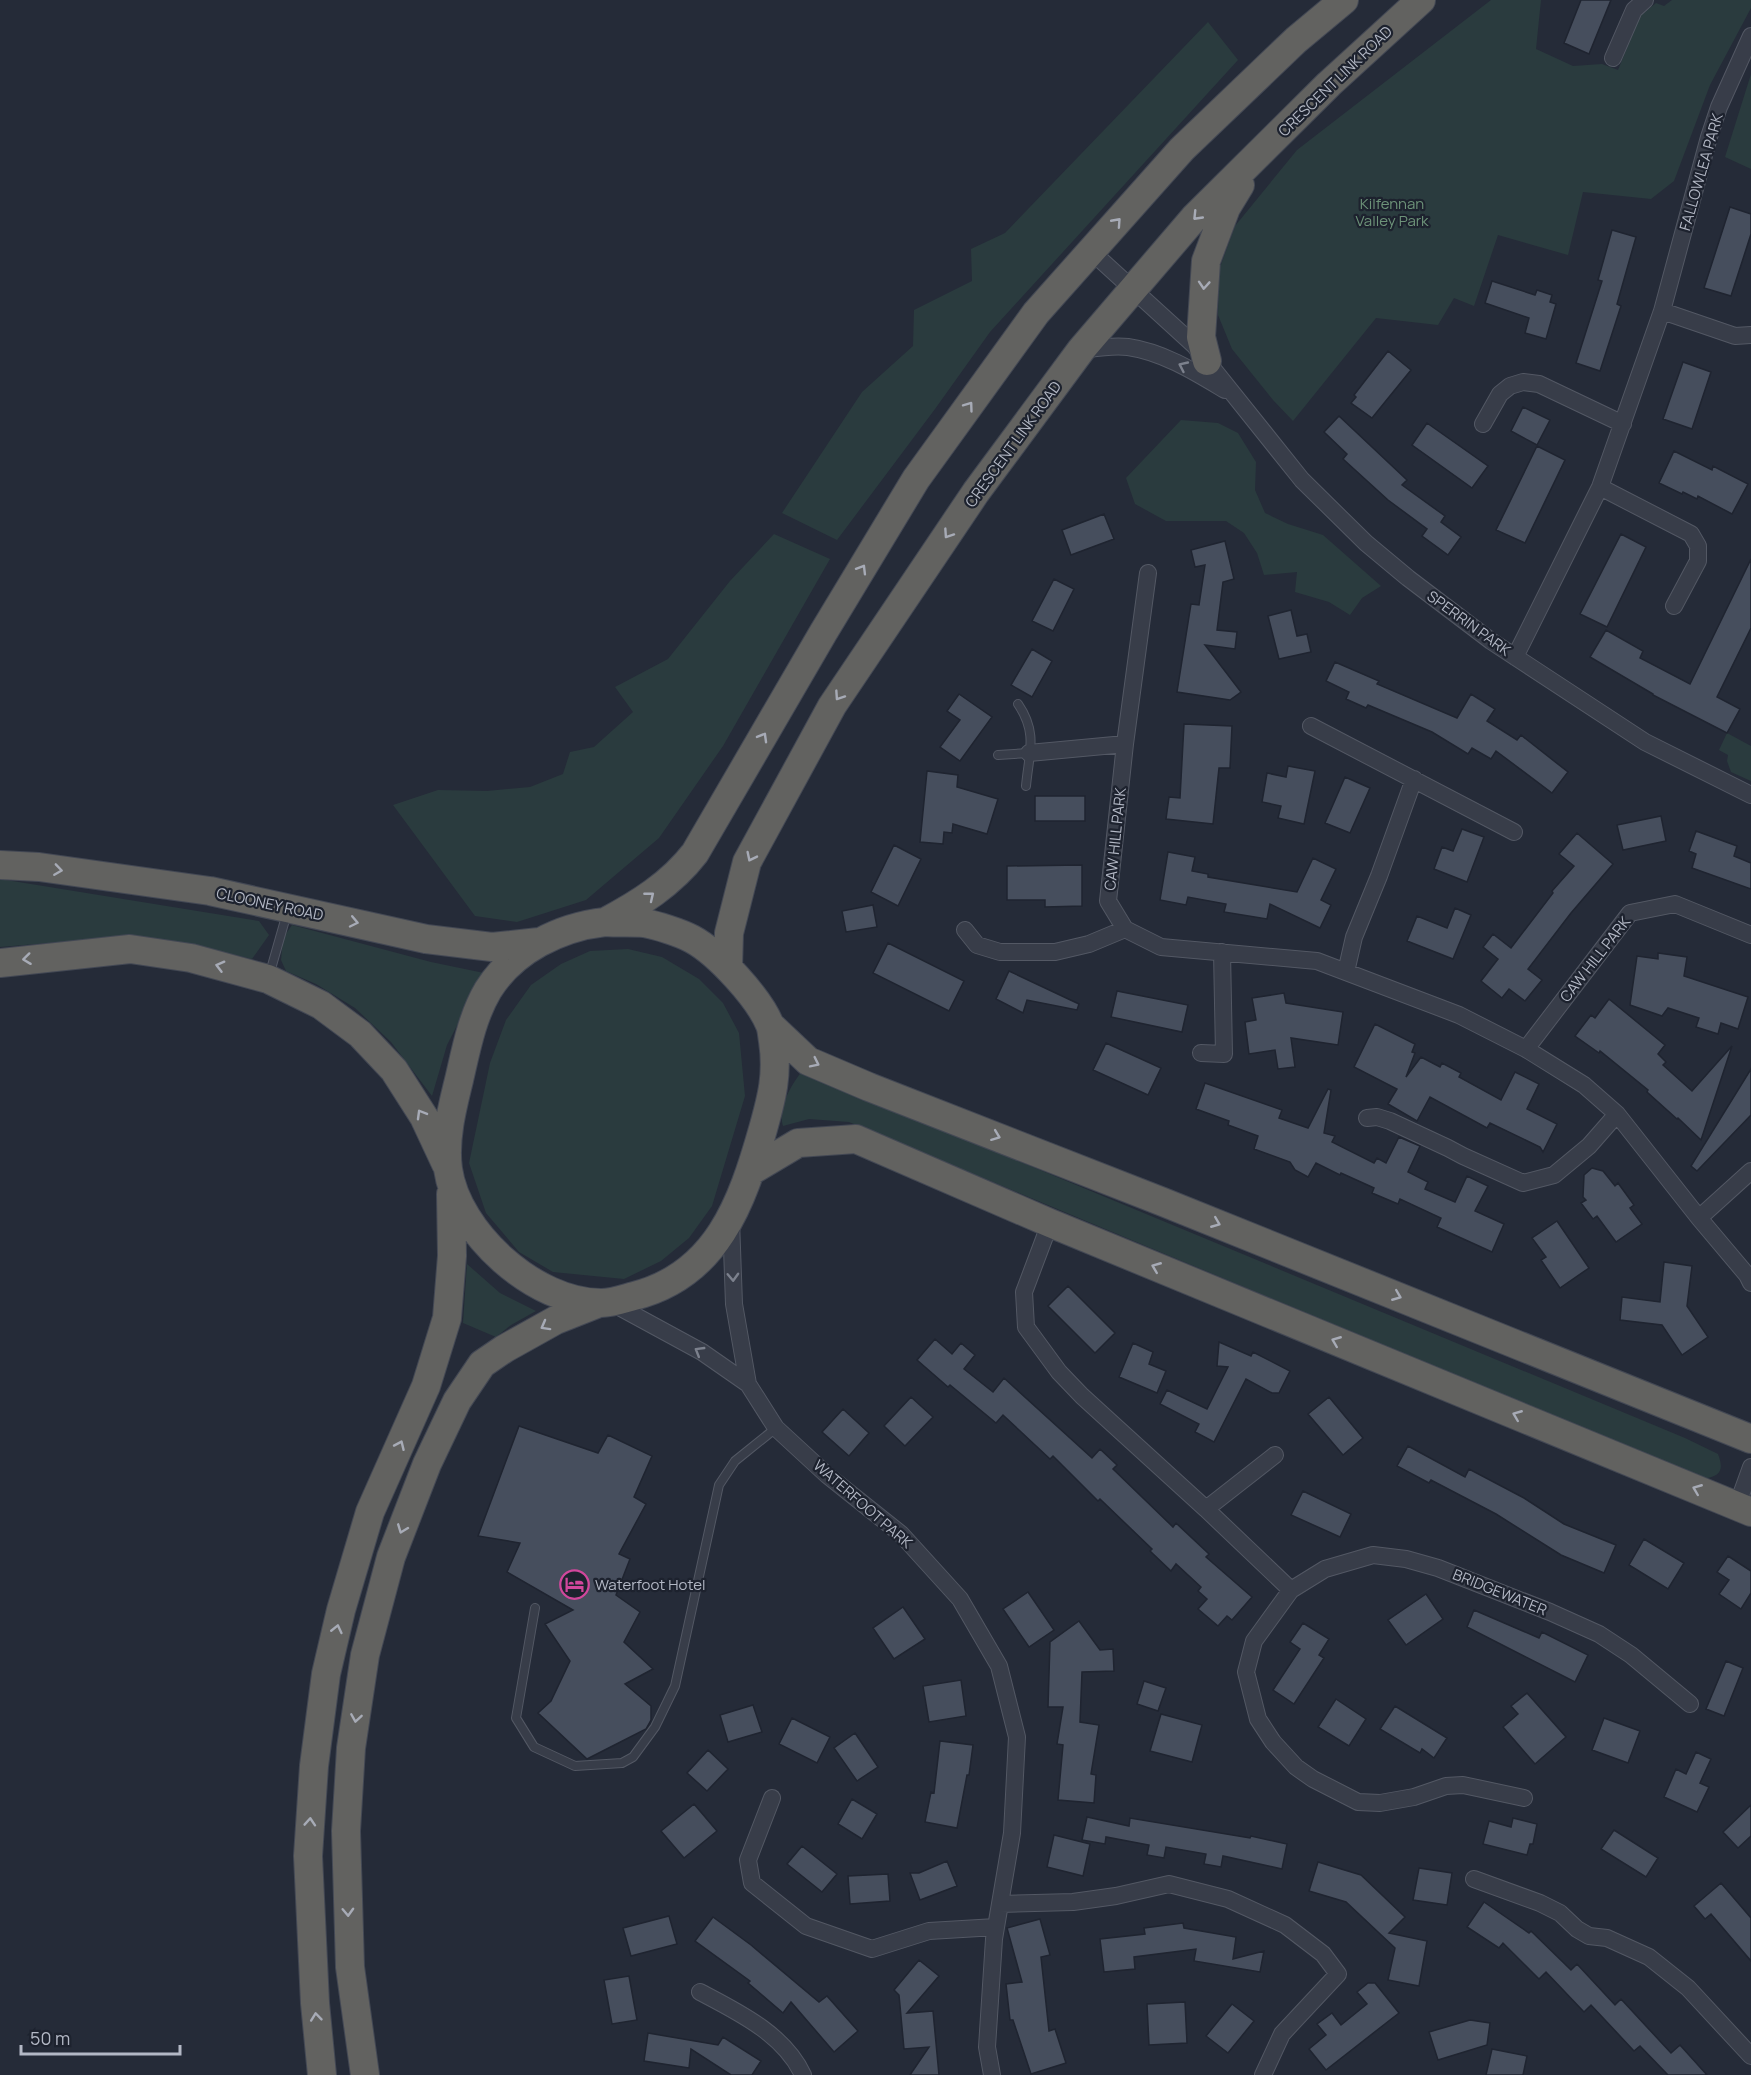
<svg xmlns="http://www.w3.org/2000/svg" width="1751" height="2075" font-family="Manrope,sans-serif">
<rect width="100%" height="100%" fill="#252b38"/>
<path fill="#2a3b3e" d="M1491 0H1541L1536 49 1573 66 1602 64 1618 70 1640 16 1656 3 1664 6 1672 0H1751V8L1710 85 1674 181 1651 199 1583 192 1568 255 1498 235 1474 306 1454 298 1438 325 1376 318 1293 421 1273 400 1232 349 1218 315 1219 270 1235 226 1297 150Z
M1208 22 1238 60 990 332 935 409 837 540 782 513 862 392 913 346 914 310 972 281 971 249 1005 233Z
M1751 74V169L1725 157Z
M1181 420 1218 423 1238 433 1256 462 1255 490 1265 513 1288 524 1323 535 1381 586 1362 598 1350 615 1329 602 1295 592 1297 572 1264 575 1257 553 1244 533 1226 521H1166L1135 504 1126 478Z
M774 534 830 559 723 746 659 838 586 900 517 922 475 916 393 805 438 790 487 791 530 787 563 774 570 752 594 747 633 712 615 687 668 659 730 581Z
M1727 733 1751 746V781L1731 772 1727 761 1728 755 1719 750Z
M0 879 259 921 269 935 252 959 185 943 86 940 0 947Z
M292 925 431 962 484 973 447 1045 432 1096 391 1042 355 1008 316 984 286 971 281 960 283 938Z
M628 949 662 957 699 979 723 1003 739 1033 745 1096 712 1206 689 1238 661 1261 624 1279 553 1272 519 1252 486 1213 469 1163 490 1063 506 1020 531 985 561 964 590 951Z
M802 1071 1685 1438 1718 1454C1724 1470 1721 1476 1704 1479L849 1122 809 1119 783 1126C777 1108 792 1084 802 1071Z
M467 1264 500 1293 536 1311 511 1325 496 1337 463 1323Z"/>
<path fill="#464e5d" stroke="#1f2430" stroke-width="1.5" d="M1581 0H1611L1589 54 1564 43Z
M1730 207 1751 214V234L1731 296 1704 288Z
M1612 230 1636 237 1617 304 1621 306 1600 371 1576 363 1602 281 1598 280Z
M1492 281 1535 295 1537 290 1552 295 1550 302 1556 304 1546 339 1525 333 1529 318 1485 303Z
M1388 351 1411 370 1372 418 1351 403 1356 397 1354 395Z
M1683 362 1711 372 1692 429 1663 419Z
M1523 407 1550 420 1537 445 1511 431Z
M1339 416 1407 480 1402 485 1445 516 1441 522 1461 537 1448 555 1422 536 1427 529 1388 500 1343 459 1347 454 1324 432Z
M1427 423 1488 466 1472 488 1412 445Z
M1537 446 1565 460 1525 543 1496 530Z
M1674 451 1712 470 1713 466 1748 484 1732 514 1698 496 1697 499 1683 492 1682 494 1659 483Z
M1104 514 1114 539 1071 555 1062 530Z
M1621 534 1646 547 1607 627 1580 614Z
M1225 541 1234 579 1223 582 1217 630 1237 632 1235 649 1205 645 1241 692 1230 700 1177 692 1191 604 1199 605 1205 565 1195 567 1191 550Z
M1751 559V628L1717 697 1740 709 1727 733 1653 695V694L1590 657 1606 630 1643 651 1640 658 1690 684Z
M1054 579 1074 589 1053 631 1032 621Z
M1291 610 1297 636 1307 634 1311 652 1279 659 1268 616Z
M1032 649 1052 661 1032 697 1011 685Z
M1335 662 1379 681 1377 684 1457 718 1471 694 1495 709 1487 721 1517 740 1521 735 1568 772 1552 793 1496 751 1491 759 1472 748 1468 754 1432 732 1368 705 1366 708 1346 699 1349 692 1326 681Z
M959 694 992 717 960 761 940 747 960 720 947 711Z
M1184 724 1232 726 1230 768H1219L1213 824 1166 819 1169 797 1180 798Z
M1288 766 1315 771 1304 824 1278 818 1281 806 1262 802 1267 773 1286 777Z
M927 771 958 775 957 787 998 799 987 834 953 824 952 833 944 832 943 844 920 842Z
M1345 777 1370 788 1350 833 1325 823Z
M1035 796H1085V821H1035Z
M1661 816 1666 841 1623 850 1617 825Z
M1462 829 1484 837 1467 882 1434 869 1442 847 1453 851Z
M1696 831 1737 846 1734 856 1751 863V889L1692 868 1696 854 1689 851Z
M1577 833 1613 864 1571 913 1528 969 1542 980 1525 1001 1509 989 1502 998 1481 981 1498 959 1483 947 1493 934 1511 948 1553 893 1552 891 1574 866 1559 854Z
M894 845 921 859 898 906 871 892Z
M1168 852 1195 857 1192 871 1208 874V877L1297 892 1313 858 1336 869 1321 900 1331 905 1320 928 1270 904 1267 919 1224 912 1226 904 1188 897 1186 905 1160 900Z
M1082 865V906L1045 907V900H1007V866Z
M873 905 877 927 846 932 842 911Z
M1455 908 1471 915 1453 959 1407 941 1417 916 1447 928Z
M888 943 964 981 949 1011 873 973Z
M1658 953 1687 957 1684 976 1748 997 1738 1029 1721 1023 1718 1034 1696 1027 1699 1018 1668 1008 1662 1016 1630 1005 1637 956 1658 959Z
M1009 971 1079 1004 1077 1010 1027 1000 1023 1013 996 999Z
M1117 991 1188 1005 1182 1032 1111 1017Z
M1284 993 1286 1003 1343 1012 1338 1045 1291 1038 1295 1067 1278 1069 1275 1050 1249 1054 1245 1022 1256 1020 1252 998Z
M1609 999 1665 1045 1658 1054 1666 1062 1663 1065 1692 1091 1732 1046 1701 1140 1678 1118 1677 1119 1647 1092 1648 1090 1600 1051 1599 1053 1575 1036 1591 1015 1595 1018Z
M1375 1024 1415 1044 1412 1052 1415 1053 1406 1077 1421 1057 1440 1067 1442 1063 1461 1073 1459 1077 1501 1100 1515 1072 1539 1084 1527 1109 1557 1124 1543 1152 1540 1147 1490 1123 1487 1128 1430 1097 1417 1121 1388 1104 1397 1089 1354 1067Z
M1106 1043 1161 1068 1148 1095 1093 1070Z
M1751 1069V1115L1697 1171 1691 1166Z
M1205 1083 1282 1110 1279 1118 1308 1128 1328 1089 1331 1090 1324 1133 1335 1136 1332 1142 1374 1163 1377 1158 1386 1163 1399 1137 1420 1146 1408 1172 1428 1182 1425 1189 1455 1202 1467 1176 1488 1186 1475 1211 1504 1224 1492 1252 1437 1227 1441 1218 1400 1199 1398 1204 1372 1193 1374 1188 1341 1173 1340 1175 1316 1163 1308 1177 1295 1170 1290 1162 1254 1149 1258 1136 1228 1125 1229 1121 1196 1109Z
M1592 1168 1603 1171 1615 1186 1618 1183 1634 1205 1630 1208 1642 1224 1616 1242 1597 1216 1593 1219 1581 1203 1586 1200 1583 1197 1584 1175Z
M1557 1221 1589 1268 1560 1288 1541 1260 1546 1257 1532 1238Z
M1664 1262 1692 1266 1687 1306 1708 1337 1682 1355 1662 1325 1620 1320 1622 1297 1660 1302Z
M1068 1286 1115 1333 1095 1353 1048 1306Z
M935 1339 952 1354 961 1343 975 1355 964 1369 993 1392 1004 1378 1092 1458 1100 1449 1117 1465 1113 1469 1173 1527 1176 1523 1209 1554 1206 1557 1252 1597 1232 1620 1227 1616 1218 1626 1198 1609 1207 1599 1198 1591 1201 1587 1176 1564 1171 1571 1150 1551 1152 1549 1100 1499 1098 1501 1053 1456 1050 1459 1003 1415 996 1423 950 1385 948 1387 917 1360Z
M1219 1342 1251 1356 1253 1352 1290 1371 1279 1393H1272L1246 1379 1214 1442 1195 1432 1199 1424 1160 1404 1167 1390 1207 1409 1228 1367 1217 1366Z
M1133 1343 1153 1352 1149 1364 1166 1371 1157 1393 1119 1377Z
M911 1397 933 1417 905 1446 884 1426Z
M1329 1397 1363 1438 1343 1455 1308 1414Z
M843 1409 869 1433 849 1456 822 1432Z
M519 1426 598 1453 608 1435 652 1456 634 1497 646 1504 619 1554 630 1559 616 1595 640 1612 624 1642 653 1669 625 1684 651 1706V1720L646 1729 587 1759 538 1713 551 1701 570 1661 545 1624 573 1610 507 1572 520 1543 478 1536Z
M1408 1446 1465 1477 1469 1469 1524 1498 1564 1524 1616 1545 1604 1573 1561 1555 1496 1514 1431 1480 1429 1483 1397 1466Z
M1303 1491 1351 1514 1340 1537 1291 1515Z
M1644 1539 1684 1563 1668 1589 1629 1565Z
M1728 1556 1751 1571V1593L1741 1609 1719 1594 1729 1580 1717 1572Z
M1028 1592 1054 1630 1029 1647 1003 1609Z
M1426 1594 1443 1619 1406 1645 1388 1620Z
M903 1607 925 1639 894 1659 873 1628Z
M1474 1610 1539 1638 1542 1632 1588 1655 1575 1682 1467 1627Z
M1079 1621 1100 1650 1113 1649 1114 1671 1082 1672 1080 1722 1099 1725 1091 1774 1096 1775 1094 1803 1058 1800 1063 1745 1057 1744 1063 1707H1048L1050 1642Z
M1303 1623 1329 1639 1319 1655 1324 1658 1294 1704 1273 1690 1300 1649 1290 1642Z
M1726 1661 1743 1668 1724 1716 1706 1709Z
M961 1680 966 1716 929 1722 923 1686Z
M1144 1681 1166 1688 1158 1711 1137 1704Z
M1527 1693 1566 1737 1535 1764 1503 1727 1518 1714 1511 1706Z
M1336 1699 1366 1719 1349 1746 1318 1727Z
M753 1705 762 1732 728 1742 720 1715Z
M1395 1706 1447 1738 1434 1758 1422 1749 1420 1753 1380 1729Z
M1161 1714 1202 1725 1192 1762 1150 1751Z
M792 1718 830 1737 817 1763 779 1744Z
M1604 1718 1640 1731 1628 1763 1592 1750Z
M855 1733 878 1767 857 1781 834 1748Z
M940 1741 973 1745 969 1775H967L957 1828 925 1822 931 1792 934 1793Z
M708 1750 728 1769 707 1791 687 1773Z
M1696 1752 1711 1759 1700 1783 1709 1787 1697 1812 1664 1797 1676 1769 1686 1774Z
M852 1799 877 1814 862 1839 838 1824Z
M694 1804 717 1831 684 1858 661 1831Z
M1751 1805V1836L1738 1848 1723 1832Z
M1087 1817 1129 1826 1130 1818 1250 1838 1251 1836 1287 1844 1282 1869 1223 1856 1221 1867 1204 1864 1206 1854 1166 1847 1164 1858 1147 1855 1149 1845 1106 1837 1105 1844 1082 1840Z
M1513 1818 1537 1824 1533 1844H1530L1527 1855 1483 1844 1489 1821 1511 1827Z
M1614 1830 1658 1858 1646 1877 1601 1849Z
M1054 1835 1090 1844 1083 1876 1047 1867Z
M802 1846 837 1874 822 1892 787 1864Z
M947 1861 957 1886 920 1900 910 1873H919Z
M1318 1862 1361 1875 1405 1917 1389 1933 1427 1941 1419 1986 1388 1980 1395 1948 1346 1902 1309 1891Z
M1419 1868 1452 1873 1447 1905 1413 1900Z
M888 1874 890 1901 850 1904 848 1876Z
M1721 1883 1751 1918V1961L1711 1914 1705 1919 1694 1906Z
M1484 1902 1529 1933 1531 1931 1571 1970 1577 1964 1615 2005 1621 1999 1671 2053 1680 2045 1707 2075H1668L1640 2046 1634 2051 1591 2005 1584 2012 1546 1972 1539 1979 1503 1943 1499 1948 1467 1927Z
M669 1916 677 1944 631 1956 623 1928Z
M713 1917 751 1945 819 2002 827 1996 858 2031 834 2052 791 2002 783 2013 748 1983 750 1981 695 1941Z
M1040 1919 1050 1955 1041 1957 1049 2031 1055 2029 1066 2063 1031 2074 1013 2020H1010L1006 1984 1022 1982 1007 1928Z
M1183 1923 1184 1928 1236 1937 1233 1959 1264 1951 1260 1972 1194 1961 1196 1949 1134 1957 1135 1969 1104 1972 1100 1939 1145 1934 1144 1928Z
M919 1960 939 1976 907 2013 933 2011 939 2075H910L929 2047 904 2049 899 1995 894 1990Z
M629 1976 637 2020 612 2024 604 1980Z
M1368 1983H1375L1399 2013 1326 2070 1309 2049 1326 2035 1317 2024 1332 2013 1341 2025 1367 2004 1357 1992Z
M1185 2002 1187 2043 1149 2045 1147 2004Z
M1232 2004 1254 2021 1228 2053 1206 2036Z
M1470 2020 1490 2023 1487 2045 1438 2060 1429 2032Z
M648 2033 718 2045 723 2037 761 2061 752 2075H731L691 2049 689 2068 644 2061Z
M1492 2049 1527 2056 1523 2075H1486Z"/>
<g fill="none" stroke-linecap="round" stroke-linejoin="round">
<defs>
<path id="service" d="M1018 704C1038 733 1029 753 1026 786
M998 755 1029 753
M269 976 287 913
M535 1608 516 1718 534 1747 575 1766 622 1763 633 1757 655 1727 675 1686 719 1485 735 1461 776 1428"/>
<path id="minor" d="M1613 58 1634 10 1645 0
M1091 251 1194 345 1302 480 1366 543 1408 578 1491 641 1645 742 1751 795
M1662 311 1735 336 1751 335
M1081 350C1096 348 1112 345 1128 347 1163 352 1195 372 1225 390
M1483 424 1500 394 1510 386 1523 382 1539 384 1623 424
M1600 487 1691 534 1698 546V561L1674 606
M1148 573 1125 744 1108 901 1125 929 1161 947 1317 961 1459 1015 1526 1049 1584 1085 1617 1114 1699 1218 1747 1275 1751 1283
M1515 657 1600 487 1662 311 1709 137 1719 107 1751 36
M1311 726 1514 832
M1029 753 1125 744
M965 930 977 945 1000 952H1055L1089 944 1125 929
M1346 972 1354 937 1379 876 1414 779
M1526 1049 1630 913 1675 904 1751 935
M1201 1053 1224 1054 1222 952
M1367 1118 1377 1117 1390 1121 1448 1148 1463 1156 1523 1183 1554 1175 1589 1146 1617 1114
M1699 1218 1751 1171
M731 1220 734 1304 748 1384
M1050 1223 1024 1292 1026 1327 1059 1372 1082 1396 1206 1509 1291 1590
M610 1302 702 1352 748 1384 776 1428 827 1475 901 1534 960 1599 999 1666 1017 1737 1012 1833 994 1939 987 2047 992 2075
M1737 1506 1751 1467
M1206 1509 1275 1455
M772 1798 748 1860 752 1883 806 1926 872 1949 929 1931 996 1927
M1524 1798 1463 1785 1446 1786 1414 1797 1380 1803 1358 1802 1313 1779 1296 1767 1273 1742 1258 1719 1246 1672 1254 1641 1291 1590 1325 1569 1373 1555 1406 1559 1438 1568 1550 1612 1599 1634 1631 1655 1690 1704
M1474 1879 1540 1903 1560 1913 1577 1929 1589 1936 1607 1938 1649 1957 1688 1988 1751 2056
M1000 1904 1073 1902 1116 1896 1169 1884 1228 1899 1285 1925 1323 1954 1338 1974 1282 2034 1263 2075
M700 1992C738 2012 784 2034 803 2075"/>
<path id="trunk" d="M1207 361 1201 337 1206 261 1226 208 1240 185
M0 865 39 867 210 891 426 939 492 947 539 942
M605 922C639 904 671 884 695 853L823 633 916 479 1036 313 1182 149 1296 40 1344 0
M605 922C618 923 632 922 644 923 656 925 681 933 692 939 718 953 759 998 770 1025 772 1030 772 1036 773 1041 778 1074 772 1097 763 1129 742 1203 717 1275 634 1296 623 1299 612 1303 601 1303 535 1303 457 1233 448 1169 444 1140 452 1108 459 1080 466 1050 472 1017 488 990 513 950 560 927 605 922Z
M0 963 130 949 191 958 268 979 321 1005 360 1034 394 1070 424 1117 446 1164
M728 968 729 933 747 862 832 706 976 492 1081 350 1194 218 1329 84 1421 0
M771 1026 808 1061 869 1087 1163 1202 1751 1439
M751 1171 798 1143 856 1139 1050 1223 1751 1512
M322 2075 315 2003 308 1856 314 1766 326 1674 341 1610 370 1512 426 1386 447 1318 452 1256 451 1194
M365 2075 350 1967 346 1831 351 1748 365 1655 391 1557 427 1464 457 1401 482 1364 504 1349 556 1320 599 1303"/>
</defs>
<use href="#service" stroke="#535864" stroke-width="10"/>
<use href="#minor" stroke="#535864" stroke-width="18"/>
<use href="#trunk" stroke="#434854" stroke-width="30"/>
<use href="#service" stroke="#383d49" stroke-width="8"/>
<use href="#minor" stroke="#383d49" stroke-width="16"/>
<use href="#trunk" stroke="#626260" stroke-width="28"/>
</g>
<defs><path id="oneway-chevron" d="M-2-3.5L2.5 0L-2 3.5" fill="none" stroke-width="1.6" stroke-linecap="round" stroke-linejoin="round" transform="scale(1.5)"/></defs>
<g stroke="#a7abb6">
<use href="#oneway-chevron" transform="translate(1197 216) rotate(134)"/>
<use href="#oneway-chevron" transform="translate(1117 222) rotate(-48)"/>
<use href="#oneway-chevron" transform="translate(1204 285) rotate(94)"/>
<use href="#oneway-chevron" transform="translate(969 406) rotate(-54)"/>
<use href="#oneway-chevron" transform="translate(948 534) rotate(124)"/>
<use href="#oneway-chevron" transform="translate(862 569) rotate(-59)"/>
<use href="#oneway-chevron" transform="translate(839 696) rotate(124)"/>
<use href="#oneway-chevron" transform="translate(763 737) rotate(-60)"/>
<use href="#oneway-chevron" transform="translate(751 857) rotate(116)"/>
<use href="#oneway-chevron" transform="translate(58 870) rotate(8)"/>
<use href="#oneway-chevron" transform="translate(650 896) rotate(-39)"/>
<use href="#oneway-chevron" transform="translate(354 922) rotate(12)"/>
<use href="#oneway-chevron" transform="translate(27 959) rotate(173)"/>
<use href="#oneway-chevron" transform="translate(220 966) rotate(-165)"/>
<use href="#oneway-chevron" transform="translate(815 1063) rotate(26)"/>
<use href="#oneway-chevron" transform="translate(421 1114) rotate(-120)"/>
<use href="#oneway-chevron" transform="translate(996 1136) rotate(21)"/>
<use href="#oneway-chevron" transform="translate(1216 1223) rotate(22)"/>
<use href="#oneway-chevron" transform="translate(1156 1267) rotate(-158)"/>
<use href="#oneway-chevron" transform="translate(1397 1296) rotate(22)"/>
<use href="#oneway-chevron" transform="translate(545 1326) rotate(151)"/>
<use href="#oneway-chevron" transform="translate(1336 1341) rotate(-158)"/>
<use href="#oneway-chevron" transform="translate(1517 1415) rotate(-158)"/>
<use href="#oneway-chevron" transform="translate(400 1445) rotate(-66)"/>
<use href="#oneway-chevron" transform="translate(1697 1489) rotate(-158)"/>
<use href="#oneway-chevron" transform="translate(402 1529) rotate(111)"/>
<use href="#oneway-chevron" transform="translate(337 1629) rotate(-77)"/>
<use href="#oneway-chevron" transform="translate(356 1718) rotate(99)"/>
<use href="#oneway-chevron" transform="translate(310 1822) rotate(-86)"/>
<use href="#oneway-chevron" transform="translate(348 1912) rotate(88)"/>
<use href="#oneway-chevron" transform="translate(316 2017) rotate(-96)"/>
</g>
<g stroke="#7c818d">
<use href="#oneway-chevron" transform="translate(1183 366) rotate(-155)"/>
<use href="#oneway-chevron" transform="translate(733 1277) rotate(88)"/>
<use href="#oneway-chevron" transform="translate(699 1351) rotate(-149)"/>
</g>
<defs>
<symbol id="hotel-ring" viewBox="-11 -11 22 22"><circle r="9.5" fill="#1d222e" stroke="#d1479c" stroke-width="1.5"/><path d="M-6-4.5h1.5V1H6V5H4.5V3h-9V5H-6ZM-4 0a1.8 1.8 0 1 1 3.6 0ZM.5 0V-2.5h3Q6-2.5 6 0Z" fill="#d1479c"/></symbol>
</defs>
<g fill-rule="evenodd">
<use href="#hotel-ring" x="558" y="1568" width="33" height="33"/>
</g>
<g text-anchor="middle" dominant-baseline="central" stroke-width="4.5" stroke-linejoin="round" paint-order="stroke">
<g font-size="15" fill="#b3b8c5" stroke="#1d222e">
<text transform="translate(1335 81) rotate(-44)">CRESCENT LINK ROAD</text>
<text transform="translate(1701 172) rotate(-74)">FALLOWLEA PARK</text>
<text transform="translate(1013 444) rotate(-54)">CRESCENT LINK ROAD</text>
<text transform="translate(1469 623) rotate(36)">SPERRIN PARK</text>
<text transform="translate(1115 839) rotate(-84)">CAW HILL PARK</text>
<text transform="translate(270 904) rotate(12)">CLOONEY ROAD</text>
<text transform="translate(1595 959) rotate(-52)">CAW HILL PARK</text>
<text transform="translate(863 1504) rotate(41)">WATERFOOT PARK</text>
<text transform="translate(1500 1592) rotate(22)">BRIDGEWATER</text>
</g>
<g font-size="15" fill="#6d9379" stroke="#1d222e">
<text x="1392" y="203">Kilfennan<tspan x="1392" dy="17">Valley Park</tspan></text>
</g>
<g font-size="15" fill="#b3b8c5" stroke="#1d222e" text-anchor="start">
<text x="595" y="1584">Waterfoot Hotel</text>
</g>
</g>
<path d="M21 2045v9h159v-9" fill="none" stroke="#b3b8c5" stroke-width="3"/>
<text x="30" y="2045" font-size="18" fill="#b3b8c5" stroke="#1d222e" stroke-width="4.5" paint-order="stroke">50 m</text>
</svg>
